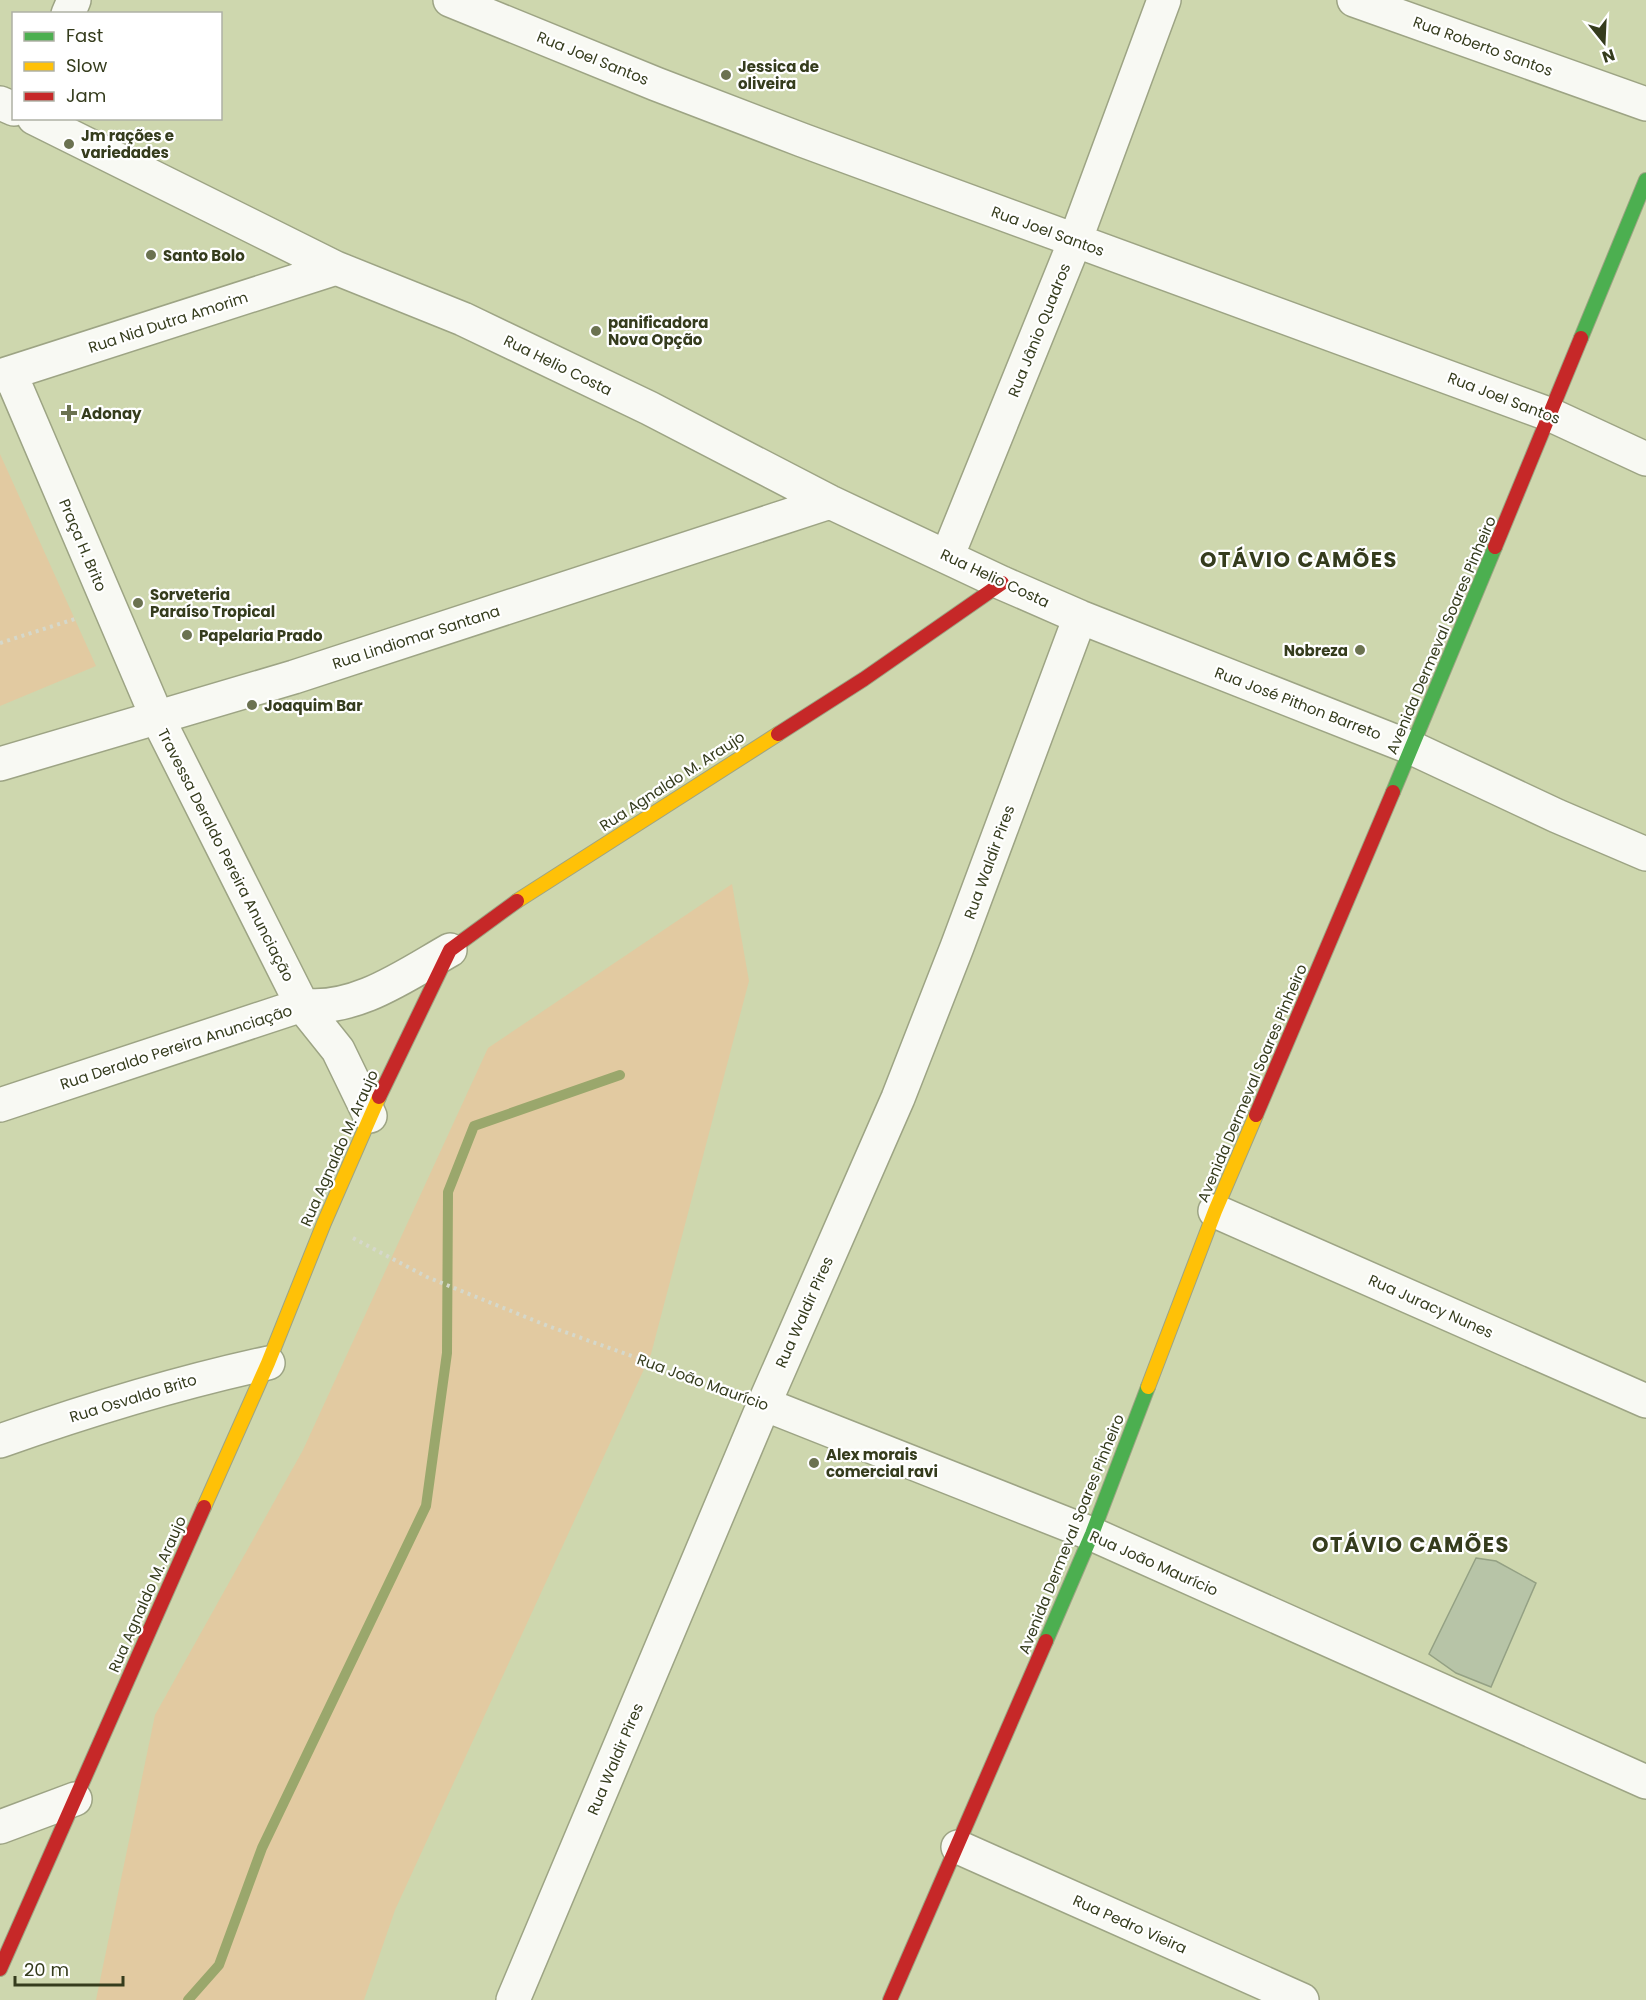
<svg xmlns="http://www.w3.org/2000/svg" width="1646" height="2000" font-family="Poppins,sans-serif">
<rect width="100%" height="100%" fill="#ced7ae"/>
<path fill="#e2caa1" d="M0 454 96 666 0 706Z
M732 884 749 981 651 1354 395 1910 364 2000H96L155 1715 303 1450 488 1048Z"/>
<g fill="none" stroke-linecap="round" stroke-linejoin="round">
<path stroke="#9aa76c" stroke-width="10" d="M188 2000 219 1965 262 1848 426 1506 447 1353 448 1192 474 1126 620 1075"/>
</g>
<path fill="#b7c4a7" stroke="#94a184" stroke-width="1.5" d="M1476 1558 1496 1561 1536 1583 1491 1687 1456 1673 1429 1654Z"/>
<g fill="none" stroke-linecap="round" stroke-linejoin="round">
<defs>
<path id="street" d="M450 0 656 84 802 140 1551 415 1646 459
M1354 0 1646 104
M68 14 74 0
M0 103 14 109
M34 118 336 268 463 319 649 408 830 502 1002 583 1080 617 1412 748 1557 816 1646 854
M10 373 157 717 302 1005 338 1050 370 1116
M0 376 336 268
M947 557 1075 241 1164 0
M0 764 294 677 830 502
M0 1105 302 1005C355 1012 406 975 450 950
M1215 1211 1646 1401
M764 1404 1092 1534 1646 1782
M0 1441C88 1410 176 1383 268 1363
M0 1827 75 1799
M958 1847 1302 2000
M513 2000 764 1404 898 1098 957 947 1080 617"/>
<path id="fast" d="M1581 338 1646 180
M1393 792 1495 547
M1046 1641 1092 1534 1148 1387"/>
<path id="slow" d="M517 901 778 734
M1148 1387 1215 1211 1256 1115
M204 1507 268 1363 324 1223 379 1097"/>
<path id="jam" d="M1495 547 1581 338
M778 734 864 679 1002 583
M379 1097 450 950 517 901
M1256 1115 1393 792
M0 1969 204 1507
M890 2000 1046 1641"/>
</defs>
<use href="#street" stroke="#9da484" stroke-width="36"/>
<use href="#fast" stroke="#9da484" stroke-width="16"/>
<use href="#slow" stroke="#9da484" stroke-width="16"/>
<use href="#jam" stroke="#9da484" stroke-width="16"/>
<path stroke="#d5d8cb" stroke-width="4" stroke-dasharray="3 4.5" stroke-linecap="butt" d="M0 643 78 618
M353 1238 427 1277 548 1326 732 1392"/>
<use href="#street" stroke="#f8f9f3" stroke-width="33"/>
<use href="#fast" stroke="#4caf50" stroke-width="14"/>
<use href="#slow" stroke="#ffc107" stroke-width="14"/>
<use href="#jam" stroke="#c62828" stroke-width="14"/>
</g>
<g fill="#6b7250" stroke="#fff" stroke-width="2">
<circle cx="726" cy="75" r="6"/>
<circle cx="69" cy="144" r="6"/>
<circle cx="151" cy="255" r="6"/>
<circle cx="596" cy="331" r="6"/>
<path d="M66 404h6v6h6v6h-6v6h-6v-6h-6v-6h6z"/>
<circle cx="138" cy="603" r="6"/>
<circle cx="187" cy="635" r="6"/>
<circle cx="1360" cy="650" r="6"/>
<circle cx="252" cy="705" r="6"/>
<circle cx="814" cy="1463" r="6"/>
</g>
<g text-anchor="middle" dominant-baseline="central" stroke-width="4.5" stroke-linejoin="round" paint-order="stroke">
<g font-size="15" fill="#353c1d" stroke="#fff">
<text transform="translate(1483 46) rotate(20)">Rua Roberto Santos</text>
<text transform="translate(593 58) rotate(22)">Rua Joel Santos</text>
<text transform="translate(1048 231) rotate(20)">Rua Joel Santos</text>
<text transform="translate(168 322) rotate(-18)">Rua Nid Dutra Amorim</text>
<text transform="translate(1039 330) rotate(-68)">Rua Jânio Quadros</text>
<text transform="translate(558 365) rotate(26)">Rua Helio Costa</text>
<text transform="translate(1504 398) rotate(21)">Rua Joel Santos</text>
<text transform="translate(83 545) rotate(67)">Praça H. Brito</text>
<text transform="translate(995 578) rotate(25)">Rua Helio Costa</text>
<text transform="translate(1441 635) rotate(-67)">Avenida Dermeval Soares Pinheiro</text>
<text transform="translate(416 637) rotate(-18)">Rua Lindiomar Santana</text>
<text transform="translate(1298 703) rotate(21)">Rua José Pithon Barreto</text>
<text transform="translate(672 781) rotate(-33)">Rua Agnaldo M. Araujo</text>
<text transform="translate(226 855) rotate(63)">Travessa Deraldo Pereira Anunciação</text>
<text transform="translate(989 862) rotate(-70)">Rua Waldir Pires</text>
<text transform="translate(176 1047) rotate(-18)">Rua Deraldo Pereira Anunciação</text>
<text transform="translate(1252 1083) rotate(-67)">Avenida Dermeval Soares Pinheiro</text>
<text transform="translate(339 1148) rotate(-66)">Rua Agnaldo M. Araujo</text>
<text transform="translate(1431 1306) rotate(24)">Rua Juracy Nunes</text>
<text transform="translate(804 1312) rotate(-66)">Rua Waldir Pires</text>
<text transform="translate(703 1382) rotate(20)">Rua João Maurício</text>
<text transform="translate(133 1398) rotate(-17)">Rua Osvaldo Brito</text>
<text transform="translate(1071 1534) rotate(-68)">Avenida Dermeval Soares Pinheiro</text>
<text transform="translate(1154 1563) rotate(24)">Rua João Maurício</text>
<text transform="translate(147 1594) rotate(-66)">Rua Agnaldo M. Araujo</text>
<text transform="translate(615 1759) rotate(-67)">Rua Waldir Pires</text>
<text transform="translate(1130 1924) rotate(24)">Rua Pedro Vieira</text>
</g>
<g font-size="15" font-weight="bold" fill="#353c1d" stroke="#fff" text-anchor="start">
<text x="738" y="66">Jessica de<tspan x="738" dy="17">oliveira</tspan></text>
<text x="81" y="135">Jm rações e<tspan x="81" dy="17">variedades</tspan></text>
<text x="163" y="255">Santo Bolo</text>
<text x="608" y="322">panificadora<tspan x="608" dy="17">Nova Opção</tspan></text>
<text x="81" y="413">Adonay</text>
<text x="150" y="594">Sorveteria<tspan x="150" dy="17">Paraíso Tropical</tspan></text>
<text x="199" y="635">Papelaria Prado</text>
<text x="1348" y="650" text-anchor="end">Nobreza</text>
<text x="264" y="705">Joaquim Bar</text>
<text x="826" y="1454">Alex morais<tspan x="826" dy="17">comercial ravi</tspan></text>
</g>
<g font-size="21" font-weight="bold" letter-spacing="1.5" fill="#353c1d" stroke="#fff">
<text x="1299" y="559">OTÁVIO CAMÕES</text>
<text x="1411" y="1544">OTÁVIO CAMÕES</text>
</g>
</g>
<rect x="12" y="12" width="210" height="108" fill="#ffffff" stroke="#aeb1a5" stroke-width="1.5"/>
<rect x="24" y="32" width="30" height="9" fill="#4caf50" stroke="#aeb1a5" stroke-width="1.5"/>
<text x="66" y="42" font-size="18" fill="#353c1d">Fast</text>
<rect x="24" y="62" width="30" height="9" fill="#ffc107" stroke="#aeb1a5" stroke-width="1.5"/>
<text x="66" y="72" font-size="18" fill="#353c1d">Slow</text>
<rect x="24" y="92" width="30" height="9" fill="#c62828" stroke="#aeb1a5" stroke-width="1.5"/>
<text x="66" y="102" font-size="18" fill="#353c1d">Jam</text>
<g transform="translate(1604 42) rotate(162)" stroke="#ffffff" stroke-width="4.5" paint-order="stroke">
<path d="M0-4.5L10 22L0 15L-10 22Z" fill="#353c1d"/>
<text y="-9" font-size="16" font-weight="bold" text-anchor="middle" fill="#353c1d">N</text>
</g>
<path d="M15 1976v9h108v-9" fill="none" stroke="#353c1d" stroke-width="3"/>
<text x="24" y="1976" font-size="18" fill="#353c1d" stroke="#ffffff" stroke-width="4.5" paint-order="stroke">20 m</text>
</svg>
